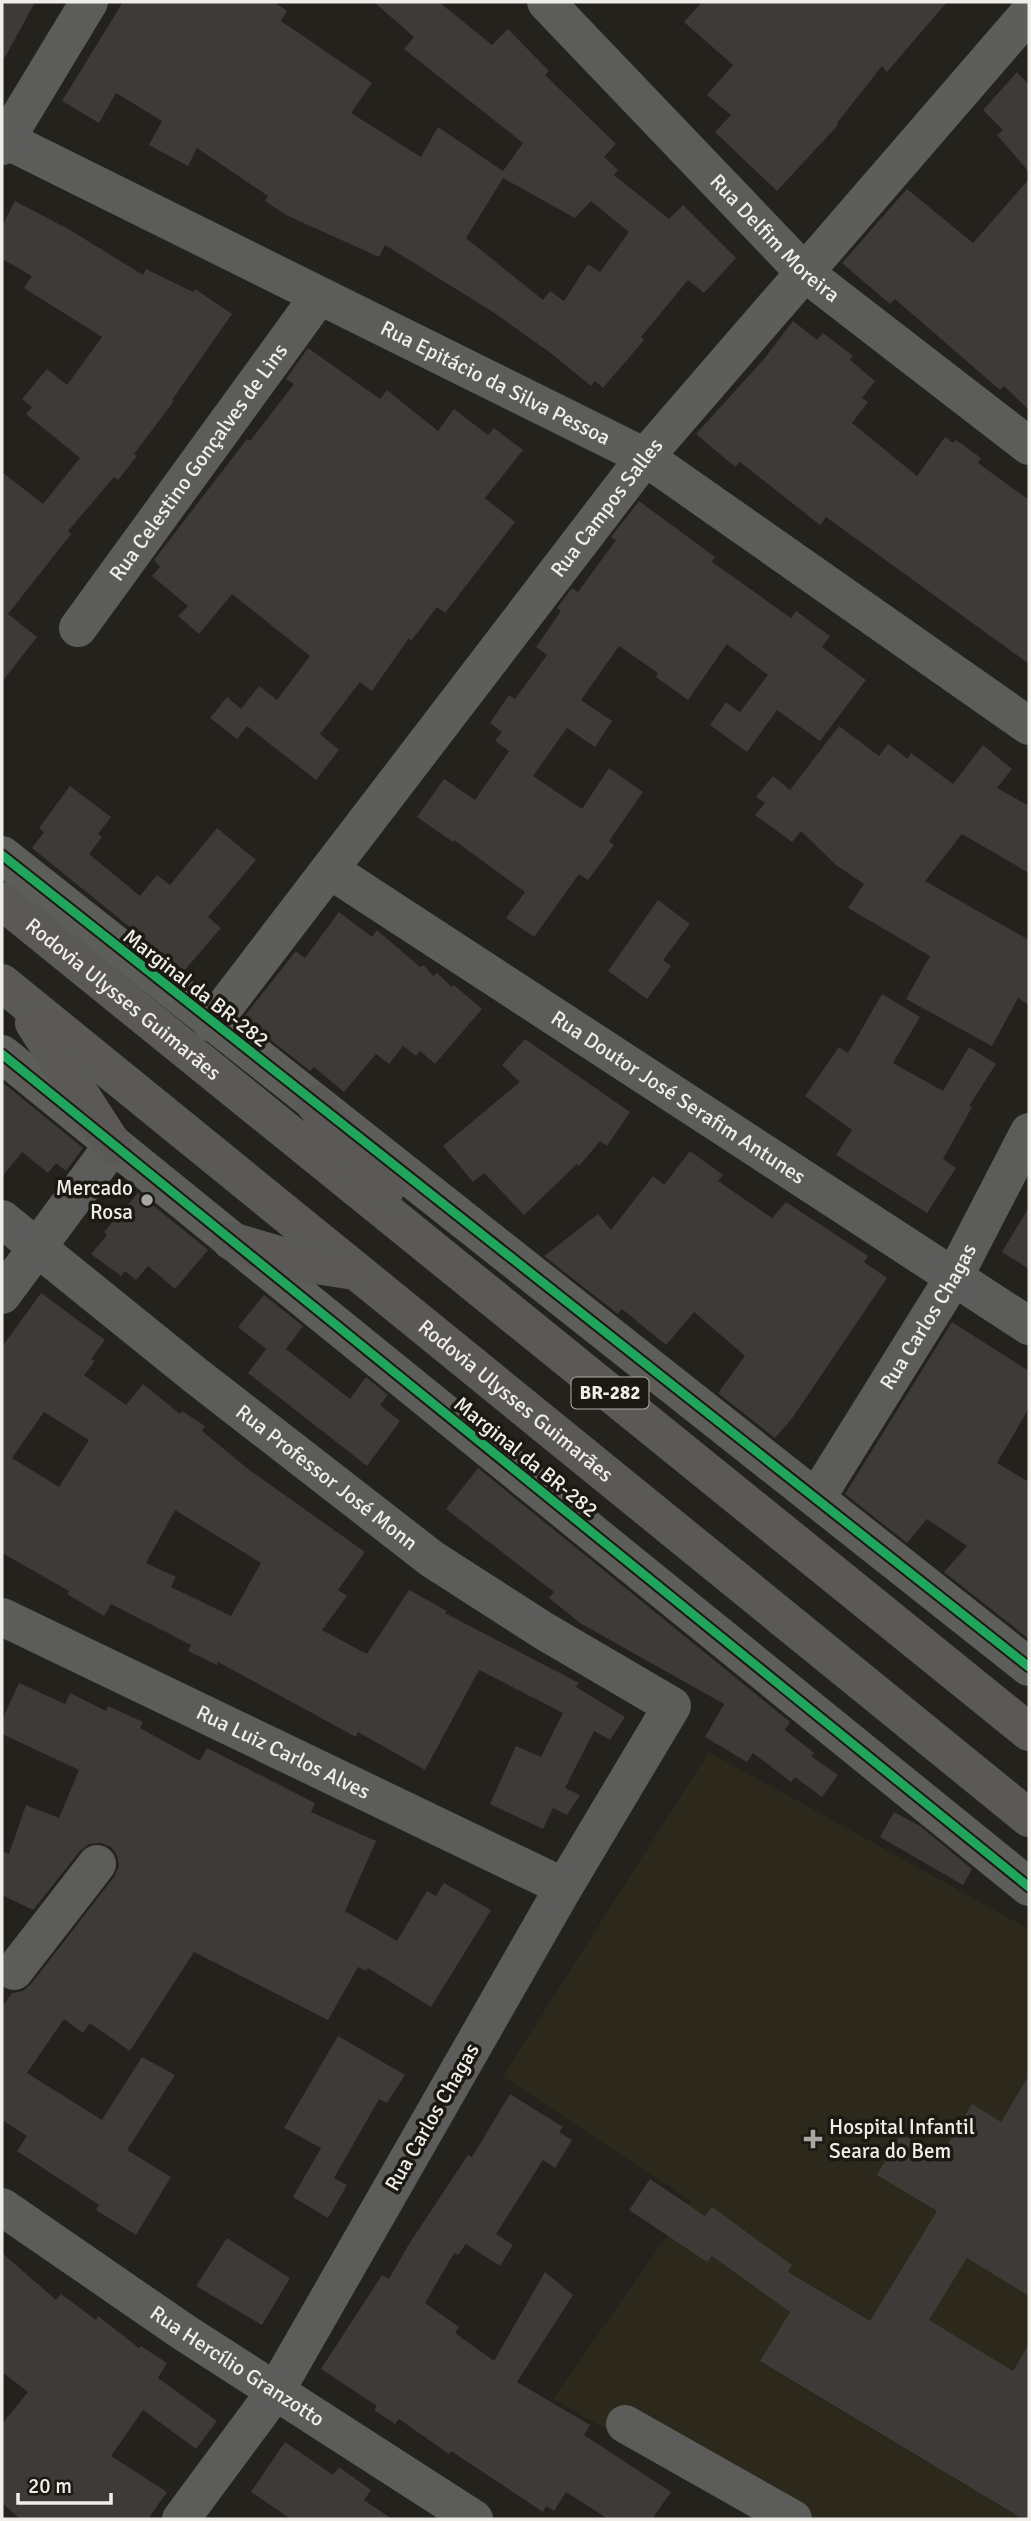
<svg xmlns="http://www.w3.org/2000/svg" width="1031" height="2521" font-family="Signika,sans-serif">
<rect width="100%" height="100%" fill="#23221d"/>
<path fill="#2c281b" d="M709 1752 1029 1929V2519H764L553 2399 691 2201 503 2076Z"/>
<path fill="#3d3a38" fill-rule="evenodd" d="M2 2H35L2 63Z
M123 2H274L287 11 281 21 372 83 351 113 421 157 438 127 503 171 523 143 404 49 414 37 374 2H439L492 45 508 29 549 71 545 75 616 144 604 157 618 170 614 175 669 219 683 205 736 258 704 293 688 280 641 337 644 340 603 388 595 381 591 386 552 354 493 312 385 245 379 257 286 215 265 201 268 196 197 148 188 166 149 145 162 121 116 93 99 123 62 101ZM503 178 575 218 591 201 629 232 600 272 588 264 564 301 550 291 543 300 466 238Z
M702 2H947L887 72 882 66 837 123 838 125 777 191 715 132 731 115 707 95 733 65 684 22Z
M1017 72 1029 85V172L997 135 1003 130 983 110Z
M1029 179V410L1004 386 1000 390 895 299 890 304 842 263 907 189 973 243Z
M15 201 70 230 143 275 146 269 193 292 195 289 232 314 172 400 174 401 134 454 137 456 118 480 114 477 68 531 71 534 8 614 37 637 2 682V472L43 504 80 458 26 414 32 407 22 399 47 369 67 385 102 337 24 288 32 276 2 259V226Z
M793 321 817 340 823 333 853 356 850 360 875 381 862 398 868 402 852 423 917 476 945 437 953 443 956 440 981 458 978 463 1029 500V664L826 517 820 525 740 462 735 467 696 434 764 359Z
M308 348 380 399 387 390 438 431 454 409 488 435 494 428 523 450 485 498 515 522 445 613 437 607 411 641 409 638 372 691 360 682 320 734 339 750 316 780 247 726 237 739 210 718 227 697 241 709 259 686 277 700 310 656 232 594 199 634 178 616 188 606 152 576 160 567 154 560 247 439 250 441 294 384 286 379Z
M639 501 715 557 712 562 791 618 796 611 830 636 822 647 866 680 820 741 777 710 747 752 710 725 726 702 740 712 768 675 727 644 688 700 656 677 658 673 619 646 581 700 612 721 595 747 567 728 533 776 582 809 609 768 643 792 609 841 614 845 588 880 579 874 534 937 506 918 525 892 454 840 453 842 417 817 444 779 475 800 509 751 495 741 502 732 490 723 509 695 515 699 547 655 536 647 561 611 557 608 572 588 578 592 616 540 611 537Z
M839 726 879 756 888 744 908 759 911 753 953 784 983 745 1012 769 997 788 1029 806V873L962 834 925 881 1029 940V1005L1018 998 992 1046 906 999 930 956 848 908 864 884 836 865 801 831 792 842 755 815 765 803 756 797 773 776 790 790Z
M70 786 111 817 98 834 102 837 89 854 140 896 157 875 170 885 217 828 256 860 208 917 221 928 184 971 32 848 44 832 39 828Z
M658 900 690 924 663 960 671 966 647 999 608 971Z
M339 912 372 937 377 930 420 967 424 965 433 976 437 973 452 987 454 985 482 1009 435 1064 420 1051 416 1056 403 1046 389 1064 376 1054 344 1092 314 1067 310 1071 243 1018 296 951 305 958Z
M882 994 920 1017 893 1063 943 1091 969 1047 996 1064 969 1106 972 1107 943 1159 956 1168 927 1213 836 1155 852 1130 805 1096 839 1047 848 1053Z
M525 1039 630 1112 607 1146 600 1141 579 1166 577 1164 524 1215 484 1173 473 1182 443 1146 520 1082 502 1065Z
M2 1082 83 1148 66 1171 56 1163 48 1173 22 1152 2 1177Z
M690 1151 723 1175 718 1181 772 1218 786 1202 868 1256 864 1262 887 1278 793 1417 775 1438 718 1393 745 1356 694 1312 666 1345 622 1309 618 1314 544 1256 598 1214 611 1230 653 1176 664 1185Z
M138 1193 208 1250 175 1289 148 1266 136 1280 125 1271 121 1276 91 1254 107 1235 104 1232Z
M1029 1207V1269L1002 1252Z
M41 1293 105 1340 91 1359 95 1361 84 1375 126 1405 143 1384 180 1414 182 1411 205 1426 202 1431 248 1469 365 1552 338 1590 347 1596 322 1630 367 1654 409 1590 447 1611 445 1613 579 1683 576 1687 625 1717 610 1740 594 1731 565 1788 580 1795 567 1815 553 1808 543 1829 490 1804 516 1746 541 1757 563 1713 479 1670 425 1770 358 1732 356 1737 218 1662 217 1665 188 1651 191 1645 111 1604 104 1616 67 1594 69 1591 2 1553V1347ZM44 1412 89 1440 59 1487 12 1458ZM175 1510 261 1563 231 1616 171 1587 176 1577 146 1563Z
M264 1295 303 1326 286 1349 350 1399 366 1377 388 1395 380 1405 400 1421 367 1466 248 1373 266 1349 238 1327Z
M952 1322 1029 1371V1408L997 1463 1029 1482V1639L944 1572 967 1546 927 1519 907 1543 845 1494Z
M478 1468 790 1722 785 1730 814 1753 811 1756 838 1775 822 1797 795 1777 791 1782 753 1753 747 1762 705 1737 724 1704 580 1623 549 1598 554 1592 446 1509Z
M19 1683 65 1704 70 1693 106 1711 108 1706 143 1722 140 1728 200 1761 207 1748 315 1803 311 1812 376 1841 345 1911 397 1941 427 1891 436 1896 444 1883 491 1910 431 2007 368 1968 366 1971 358 1967 328 2020 194 1952 130 2051 90 2023 83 2033 64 2019 27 2073 102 2120 142 2057 175 2075 127 2150 171 2177 136 2235 96 2210 99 2205 17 2151 27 2136 2 2120V2007L12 1993 23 1991 31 1984 114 1877 119 1866 117 1855 111 1847 101 1843 89 1844 80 1851 33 1910 2 1895V1851L9 1854 26 1805 59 1818 79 1770 2 1734V1720Z
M894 1812 920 1826 972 1869 963 1885 880 1837Z
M338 2036 405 2075 387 2103 379 2099 334 2178 347 2185 328 2218 293 2197 321 2148 284 2128Z
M1029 2075V2296L967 2258 929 2320 1013 2371 1029 2344V2519H1023L760 2361 790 2312 712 2256 707 2262 629 2210 650 2179 705 2216 712 2207 792 2265 788 2272 870 2321 937 2211 877 2175 901 2134 940 2157 972 2104 1001 2122Z
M510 2094 563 2127 559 2132 572 2140 555 2168 543 2160 496 2234 513 2245 500 2266 466 2244 458 2255 454 2253 425 2303 459 2327 455 2333 494 2361 545 2272 573 2295 517 2382 590 2425 584 2435 671 2492 652 2519H608L566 2492 554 2511 546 2506 543 2512 451 2451 449 2454 399 2419 395 2424 374 2410 377 2406 321 2369 382 2275 389 2279 409 2244 468 2155 472 2157Z
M227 2238 290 2278 262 2325 196 2286Z
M2 2253 56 2300 61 2294 96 2320 98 2316 139 2348 141 2346 167 2363 158 2378 217 2421 196 2449 143 2410 111 2456 167 2492 148 2519H20L2 2503V2424L28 2392 2 2372Z
M285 2442 333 2475 339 2467 371 2490 364 2500 392 2519H291L251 2492Z"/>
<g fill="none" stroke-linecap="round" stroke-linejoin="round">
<g stroke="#5c5d5b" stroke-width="38">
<path id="s1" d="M546 2 805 273 1029 446"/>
<path id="s2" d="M2 138 645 457 1029 726"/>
<path d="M2 146 89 2"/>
<path id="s3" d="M78 628 319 296"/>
<path id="s4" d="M330 870 1029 1326"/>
<path id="s5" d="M2 1219 195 1375 432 1559 544 1631 672 1706 564 1887 275 2392 181 2519"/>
<path d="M2 1295 113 1145"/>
<path id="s6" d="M817 1497 954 1277 1029 1132"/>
<path id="s7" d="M2 1617 564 1887"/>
<path d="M14 1971 97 1864"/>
<path id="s8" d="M2 2207 185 2333 474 2519"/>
<path d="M625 2424 793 2519"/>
</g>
<g stroke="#5d5e5a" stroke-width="38">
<path d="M2 855 1029 1667"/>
<path id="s9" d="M212 1023 645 457 1029 13"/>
<path d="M2 1054 1029 1887"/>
</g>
<g stroke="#5a5957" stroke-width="38">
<path id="s10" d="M2 901 1029 1732"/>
<path id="s11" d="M2 983 1029 1818"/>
<path d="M34 1023 113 1145"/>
<path d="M315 1104 385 1190"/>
<path d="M231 1241 309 1264 355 1271"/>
</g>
<defs>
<path id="cycleway" d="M2 855 1029 1667
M2 1054 1029 1887"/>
</defs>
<use href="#cycleway" stroke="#1b1912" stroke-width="13"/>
<use href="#cycleway" stroke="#20a55d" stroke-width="9"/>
</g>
<g fill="#a8a7a2" stroke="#1b1912" stroke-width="2.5">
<circle cx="147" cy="1200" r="7"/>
<path d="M809.5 2128.5h7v7h7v7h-7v7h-7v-7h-7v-7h7z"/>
</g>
<g text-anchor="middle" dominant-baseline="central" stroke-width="7" stroke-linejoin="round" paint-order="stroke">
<rect fill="#1b1912" stroke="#b0aea8" stroke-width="2" x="571.5" y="1377.5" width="77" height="31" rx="5"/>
<g font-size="19" font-weight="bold" fill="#f0eee9">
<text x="610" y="1393">BR-282</text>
</g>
<g font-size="21" fill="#f0eee9" stroke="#1b1912">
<text stroke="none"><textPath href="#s1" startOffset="329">Rua Delfim Moreira</textPath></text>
<text stroke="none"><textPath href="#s2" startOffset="551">Rua Epitácio da Silva Pessoa</textPath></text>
<text stroke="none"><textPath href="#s3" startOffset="205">Rua Celestino Gonçalves de Lins</textPath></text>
<text stroke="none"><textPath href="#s9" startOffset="649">Rua Campos Salles</textPath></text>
<text transform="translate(196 988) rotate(38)">Marginal da BR-282</text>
<text stroke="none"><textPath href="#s10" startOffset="156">Rodovia Ulysses Guimarães</textPath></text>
<text stroke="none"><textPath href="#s4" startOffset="416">Rua Doutor José Serafim Antunes</textPath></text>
<text stroke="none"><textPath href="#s6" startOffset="212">Rua Carlos Chagas</textPath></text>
<text stroke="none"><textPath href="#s11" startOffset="662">Rodovia Ulysses Guimarães</textPath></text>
<text transform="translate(526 1457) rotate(39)">Marginal da BR-282</text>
<text stroke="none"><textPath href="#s5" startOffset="415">Rua Professor José Monn</textPath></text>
<text stroke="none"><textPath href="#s7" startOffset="312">Rua Luiz Carlos Alves</textPath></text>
<text transform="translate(432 2117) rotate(-60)">Rua Carlos Chagas</text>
<text stroke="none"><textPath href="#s8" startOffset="284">Rua Hercílio Granzotto</textPath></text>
</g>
<g font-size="21" fill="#f0eee9" stroke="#1b1912" text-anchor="end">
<text x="133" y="1188">Mercado<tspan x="133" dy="24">Rosa</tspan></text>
<text x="829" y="2127" text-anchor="start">Hospital Infantil<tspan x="829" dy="24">Seara do Bem</tspan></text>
</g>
</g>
<rect width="1031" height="2521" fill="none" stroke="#f0eee9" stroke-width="7"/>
<path d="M18 2493v10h93v-10" fill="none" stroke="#f0eee9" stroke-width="3.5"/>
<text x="28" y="2493" font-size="21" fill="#f0eee9" stroke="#1b1912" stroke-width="5" paint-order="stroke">20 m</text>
</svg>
